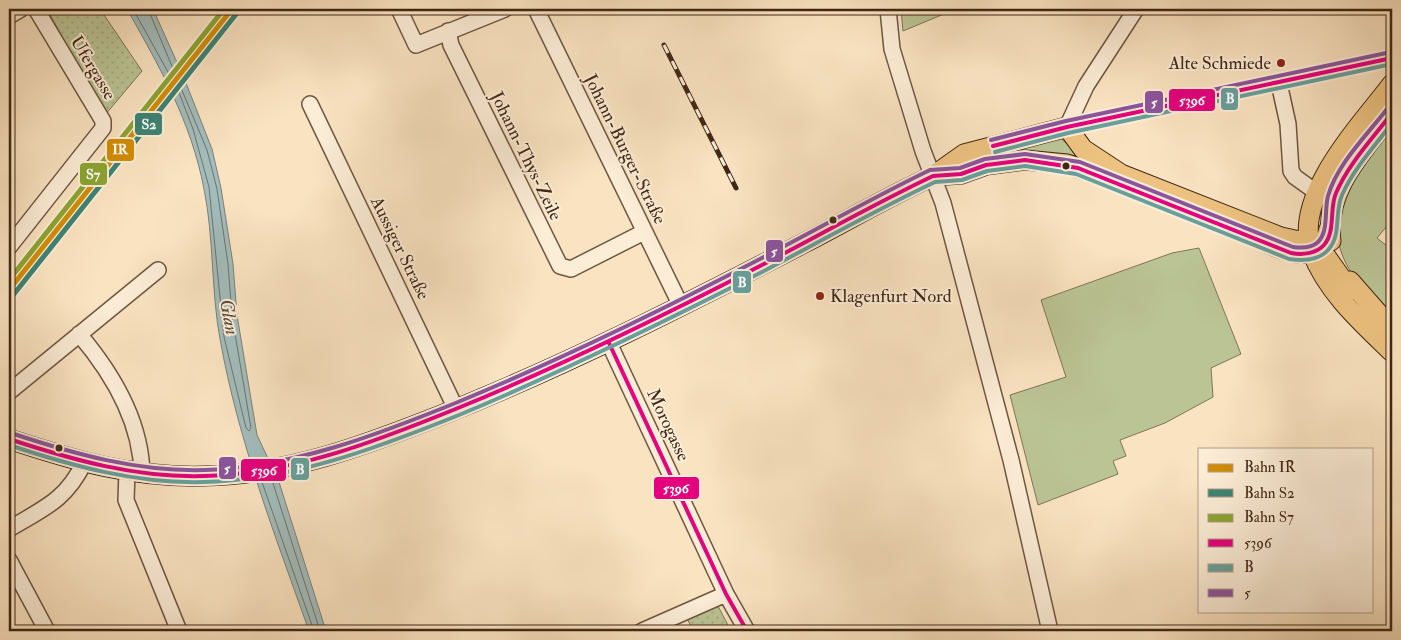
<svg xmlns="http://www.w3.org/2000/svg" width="1401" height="640" font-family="'IM FELL Double Pica',serif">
<defs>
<pattern id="garden-dots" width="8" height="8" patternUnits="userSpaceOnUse" patternTransform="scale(1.25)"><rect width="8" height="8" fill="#bbc495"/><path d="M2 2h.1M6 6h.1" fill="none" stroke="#a2a880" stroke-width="1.8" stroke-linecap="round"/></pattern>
</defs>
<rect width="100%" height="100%" fill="#fae3c1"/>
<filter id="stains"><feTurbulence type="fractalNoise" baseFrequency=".004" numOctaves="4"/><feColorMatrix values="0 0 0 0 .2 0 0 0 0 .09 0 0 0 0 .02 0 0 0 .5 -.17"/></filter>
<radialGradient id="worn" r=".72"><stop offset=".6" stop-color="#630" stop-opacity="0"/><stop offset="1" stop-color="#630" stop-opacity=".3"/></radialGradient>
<path fill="#bbc495" stroke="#7e7656" d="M901 9H956L903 31Z
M1392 124V220L1377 238 1392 250V320C1377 303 1359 287 1348 267 1317 213 1362 166 1392 124Z
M1059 137 1087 161 962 163Z
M1199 248 1241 354 1211 368 1213 397 1165 423 1120 440 1126 456 1113 461 1118 474 1038 505 1010 395 1066 377 1041 300 1172 253Z"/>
<path fill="url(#garden-dots)" stroke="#7e7656" d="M47 9H100L142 71 105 115Z
M718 606 731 631H716L713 626 703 631H694L687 619Z"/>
<path fill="#a2bcbc" stroke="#7b807a" d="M127 9H153L184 78 212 149 221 188 233 264 237 315 257 435 279 482 326 631H309C275 535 238 440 220 339 211 290 214 238 204 189 191 121 160 68 127 9Z"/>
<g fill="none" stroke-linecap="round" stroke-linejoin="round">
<path stroke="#717269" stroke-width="1" d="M133 9 178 90 193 129 209 187 224 337 246 428 249 431 251 428 232 316 228 264 217 189 207 150 148 9
M272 480 320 631
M262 482 314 631"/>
<defs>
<path id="minor" d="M399 9 416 45 505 9
M536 9 681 306
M888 9 892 49 923 151 943 203 1011 460 1050 631
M9 16 21 9
M448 31 451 45 560 266 571 269 644 232
M1279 83 1288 124 1291 171 1295 177 1316 192
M310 104 456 409
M1067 127 1392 58
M1067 127 1086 86 1136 9
M9 247 103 128V121L36 9
M79 334C113 374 141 421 142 474
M609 343 726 594 747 631
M9 392 158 270
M127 472 126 500 179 631
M9 529C44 508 65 501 84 463
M9 560 47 631
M642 631 726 594"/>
<path id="major" d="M1392 84C1362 124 1291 197 1312 252 1327 292 1362 323 1392 352
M933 176 961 174 986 165 1025 160 1067 164 1114 180
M1331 241C1324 189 1364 151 1392 113
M1267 243C1286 251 1306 261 1324 245L1329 229
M1350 281 1392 329
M9 439C75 461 133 478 204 476 286 475 363 446 439 416 565 366 685 305 804 243 847 221 889 196 933 176L964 154 1067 127 1083 149 1121 174 1281 237 1318 245 1342 279 1356 290"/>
</defs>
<use href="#minor" stroke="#6e5641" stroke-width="18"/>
<use href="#major" stroke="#402716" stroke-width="21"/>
<use href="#minor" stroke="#fcedd7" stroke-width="15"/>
<use href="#major" stroke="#edc280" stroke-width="19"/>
<defs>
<path id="rail" d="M664 45 736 188"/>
</defs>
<use href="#rail" stroke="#402716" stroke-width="5"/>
<use href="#rail" stroke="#fcedd7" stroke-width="3" stroke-dasharray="9" stroke-linecap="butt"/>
<defs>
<path id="bus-1" d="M993 146 1067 127 1392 58
M609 343 726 594 747 631
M9 439C73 460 136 478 204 476 293 474 377 441 458 408 561 366 661 317 760 266 818 236 874 204 933 176L961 174 986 165 1025 160 1078 168 1291 253C1302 255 1316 254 1324 245 1336 231 1329 209 1336 193 1349 163 1373 138 1392 113"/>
<path id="bus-2" d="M995 152 1068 133 1392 64
M9 445C72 466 137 484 204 482 293 480 377 448 459 415 562 372 662 323 762 272 819 242 876 210 935 182L962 180 987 171 1025 166 1076 174 1289 259C1302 261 1318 261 1328 250 1342 235 1334 213 1342 195 1354 168 1375 146 1392 123"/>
<path id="bus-3" d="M991 140 1066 121 1391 52
M11 433C74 454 138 472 205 470 294 467 377 435 458 402 560 360 660 311 758 260 816 230 872 198 930 170L960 168 985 159 1025 154 1080 162 1293 247C1301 248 1312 248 1318 242 1329 231 1324 210 1328 196 1337 164 1367 135 1387 109"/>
</defs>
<use href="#bus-1" stroke="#fcedd7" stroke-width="8"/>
<use href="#bus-2" stroke="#fcedd7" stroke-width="8"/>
<use href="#bus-3" stroke="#fcedd7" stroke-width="8"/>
<use href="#bus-1" stroke="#e5007d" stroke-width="4"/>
<use href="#bus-2" stroke="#689f9c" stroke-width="4"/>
<use href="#bus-3" stroke="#8b559d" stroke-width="4"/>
<defs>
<path id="rail-1" d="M9 290 232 9"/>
<path id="rail-2" d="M14 294 237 13"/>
<path id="rail-3" d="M9 280 224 9"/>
</defs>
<use href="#rail-1" stroke="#fcedd7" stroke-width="9"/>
<use href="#rail-2" stroke="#fcedd7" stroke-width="9"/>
<use href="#rail-3" stroke="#fcedd7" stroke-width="9"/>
<use href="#rail-1" stroke="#d28d04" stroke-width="5"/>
<use href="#rail-2" stroke="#3c8475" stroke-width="5"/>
<use href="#rail-3" stroke="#8ba431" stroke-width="5"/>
</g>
<g fill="#8f2418" stroke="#fcedd7" stroke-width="2">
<circle cx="1281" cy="63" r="5"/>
<circle cx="820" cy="296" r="5"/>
</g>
<g fill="#402716" stroke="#fcedd7" stroke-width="2">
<circle cx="1066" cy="166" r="4.5"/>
<circle cx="833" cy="220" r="4.5"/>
<circle cx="59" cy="448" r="4.5"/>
</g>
<g text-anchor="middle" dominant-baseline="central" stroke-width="4" stroke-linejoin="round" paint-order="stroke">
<g font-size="18" fill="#402716" stroke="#fcedd7" text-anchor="end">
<text x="1271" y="63">Alte Schmiede</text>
<text x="830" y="296" text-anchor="start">Klagenfurt Nord</text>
</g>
<g font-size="18" fill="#402716" stroke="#fcedd7">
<text transform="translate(93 68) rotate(59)">Ufergasse</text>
<text transform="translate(625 149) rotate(64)">Johann-Burger-Straße</text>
<text transform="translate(526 156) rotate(64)">Johann-Thys-Zeile</text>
<text transform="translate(400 248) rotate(64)">Aussiger Straße</text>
<text transform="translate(668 425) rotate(65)">Morogasse</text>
</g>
<g font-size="19" font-style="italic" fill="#584c40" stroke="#fcedd7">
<text transform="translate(229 317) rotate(79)">Glan</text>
</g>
</g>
<g stroke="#fcedd7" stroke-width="2">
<rect x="1220" y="87" width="19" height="24" rx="5" fill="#689f9c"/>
<rect x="1168" y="88" width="48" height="24" rx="5" fill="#e5007d"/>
<rect x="1144" y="90" width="20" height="24" rx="5" fill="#8b559d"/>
<rect x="134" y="112" width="29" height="24" rx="5" fill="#3c8475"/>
<rect x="106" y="138" width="29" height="24" rx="5" fill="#d28d04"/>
<rect x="79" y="162" width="29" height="24" rx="5" fill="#8ba431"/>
<rect x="765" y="239" width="19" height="24" rx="5" fill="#8b559d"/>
<rect x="732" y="270" width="20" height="24" rx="5" fill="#689f9c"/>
<rect x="218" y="456" width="19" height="24" rx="5" fill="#8b559d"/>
<rect x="290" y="457" width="20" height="24" rx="5" fill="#689f9c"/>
<rect x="240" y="458" width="47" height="24" rx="5" fill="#e5007d"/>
<rect x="653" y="476" width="47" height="24" rx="5" fill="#e5007d"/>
</g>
<g font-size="14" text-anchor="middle" font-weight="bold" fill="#fff">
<text x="1230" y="103">B</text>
<text x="1192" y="105">5396</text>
<text x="1154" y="107">5</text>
<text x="149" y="129">S2</text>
<text x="120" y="154">IR</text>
<text x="93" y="179">S7</text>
<text x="774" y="256">5</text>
<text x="742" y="287">B</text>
<text x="227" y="473">5</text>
<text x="300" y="474">B</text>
<text x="264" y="475">5396</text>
<text x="676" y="493">5396</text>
</g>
<rect width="1401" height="640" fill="none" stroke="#fae3c1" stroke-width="30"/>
<rect x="10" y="10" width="1381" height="620" fill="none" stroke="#402716" stroke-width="2.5"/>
<rect x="15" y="15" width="1371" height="610" fill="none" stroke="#402716"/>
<rect x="1198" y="448" width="175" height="165" fill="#fcedd7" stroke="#b19e8a"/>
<rect x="1208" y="464" width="25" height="8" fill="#d28d04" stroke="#b19e8a"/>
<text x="1244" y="472" font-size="15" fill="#402716">Bahn IR</text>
<rect x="1208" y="489" width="25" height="8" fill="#3c8475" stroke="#b19e8a"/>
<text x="1244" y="498" font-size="15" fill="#402716">Bahn S2</text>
<rect x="1208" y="514" width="25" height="8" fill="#8ba431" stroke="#b19e8a"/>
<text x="1244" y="522" font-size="15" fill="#402716">Bahn S7</text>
<rect x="1208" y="539" width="25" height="8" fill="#e5007d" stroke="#b19e8a"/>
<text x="1244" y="548" font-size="15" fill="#402716">5396</text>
<rect x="1208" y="564" width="25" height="8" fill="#689f9c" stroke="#b19e8a"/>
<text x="1244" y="572" font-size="15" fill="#402716">B</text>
<rect x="1208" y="589" width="25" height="8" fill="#8b559d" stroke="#b19e8a"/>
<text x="1244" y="598" font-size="15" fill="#402716">5</text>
<rect width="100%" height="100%" filter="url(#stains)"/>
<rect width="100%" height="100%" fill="url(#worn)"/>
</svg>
